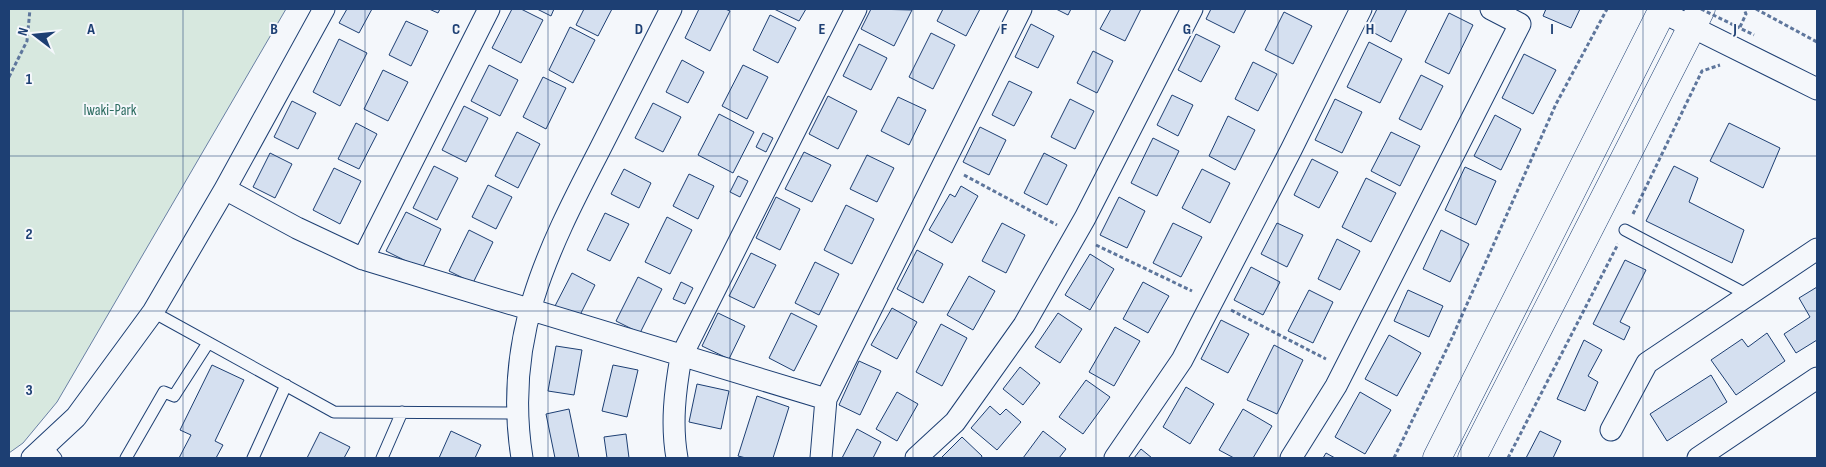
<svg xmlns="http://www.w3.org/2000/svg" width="1826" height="467" font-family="'Sofia Sans Condensed',sans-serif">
<rect width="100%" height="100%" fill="#f4f7fb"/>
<path fill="#d7e8df" stroke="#687fa3" d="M9 9H286L57 402 23 443 9 453Z"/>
<path fill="#d5e0f0" stroke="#1d3f73" d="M347 9H372L359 33 339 23Z
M429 9H440L438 13Z
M512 9H521L543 20 521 63 492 48Z
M537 9H554L551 16Z
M584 9H612L598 36 576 25Z
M699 9H725L730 11 710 51 685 38Z
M774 9H806L799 21Z
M871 9 912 10 894 46 861 29Z
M943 9H980L966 36 937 21Z
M1056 9H1071L1068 15Z
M1111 9H1141L1125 41 1100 29Z
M1211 9H1246L1234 33 1206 19Z
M1377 9H1407L1391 42 1367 29Z
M1546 9H1580L1571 28 1543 16Z
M1284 12 1312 26 1293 64 1265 50Z
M1449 13 1473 25 1449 74 1425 62Z
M770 15 796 28 778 63 753 50Z
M406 21 428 31 411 66 389 55Z
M1031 24 1054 36 1038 68 1015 57Z
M570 27 595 40 573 83 549 70Z
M931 33 955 45 933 89 909 77Z
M1196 34 1220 46 1201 82 1178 70Z
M339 39 367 53 340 106 313 92Z
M1369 42 1402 59 1380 103 1347 87Z
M859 44 887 58 871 90 843 76Z
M1093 51 1113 61 1097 93 1077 83Z
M1524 54 1556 70 1533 114 1502 98Z
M682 60 704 72 688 103 666 92Z
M1253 62 1277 74 1258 111 1235 99Z
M489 65 518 80 500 116 471 101Z
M743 65 768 77 747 119 722 106Z
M383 70 408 82 388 121 364 109Z
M1421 75 1443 86 1421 130 1399 119Z
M543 77 566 88 546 129 523 117Z
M1009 81 1032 92 1014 126 992 115Z
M1172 95 1193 105 1178 136 1157 125Z
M828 96 857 111 838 149 809 134Z
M898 97 926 110 909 145 881 131Z
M1070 99 1094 111 1075 149 1051 137Z
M1335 99 1362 112 1342 153 1315 140Z
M292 101 316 113 298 149 274 137Z
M653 103 681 117 663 152 635 138Z
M464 106 488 118 466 162 442 150Z
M719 114 754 132 733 173 698 155Z
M1495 115 1521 129 1501 170 1474 156Z
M1228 116 1255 130 1235 170 1209 156Z
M356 123 377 134 359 169 338 159Z
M1729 123 1780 148 1763 188 1710 161Z
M980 127 1006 140 989 175 963 162Z
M517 132 540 144 518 188 495 176Z
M1391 132 1420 146 1400 186 1371 171Z
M763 133 773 138 766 152 756 147Z
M1153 138 1179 151 1157 196 1131 183Z
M804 152 831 165 812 202 785 189Z
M270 153 292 164 275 198 253 187Z
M1044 153 1067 165 1047 205 1024 193Z
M867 155 894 168 877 202 850 189Z
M1312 159 1338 172 1319 208 1294 195Z
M434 166 458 178 437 220 413 208Z
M1674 166 1698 178 1689 202 1744 230 1732 263 1646 221Z
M1465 167 1496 181 1476 225 1445 210Z
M334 168 361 181 340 224 313 210Z
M624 169 651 183 639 208 611 194Z
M1202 169 1230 183 1210 223 1182 208Z
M689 174 714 186 698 219 673 206Z
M738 176 748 181 740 197 730 192Z
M1366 178 1396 193 1371 242 1342 227Z
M488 185 512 197 496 229 472 217Z
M961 186 978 196 952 243 929 230 950 194 955 197Z
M776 197 800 209 780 250 756 238Z
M1119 197 1145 211 1127 248 1100 235Z
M846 205 874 219 852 264 824 250Z
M406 212 441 229 422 269 386 251Z
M605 213 629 224 610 261 587 250Z
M667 217 692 230 670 274 645 262Z
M1002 223 1025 235 1006 273 982 261Z
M1173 223 1202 237 1181 277 1153 263Z
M1277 223 1303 235 1287 267 1261 254Z
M469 230 493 242 473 283 449 271Z
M1441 230 1469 244 1450 282 1423 269Z
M1337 239 1360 251 1340 290 1318 279Z
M917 250 943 264 923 303 897 289Z
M751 253 776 265 754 308 729 296Z
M1090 254 1114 269 1090 310 1065 295Z
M1625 260 1646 270 1620 322 1630 327 1624 340 1593 324Z
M815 262 839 274 819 315 795 303Z
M1251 267 1280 282 1263 315 1234 300Z
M572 273 595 285 579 317 555 306Z
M969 276 995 291 973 330 947 315Z
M638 277 662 289 640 333 616 321Z
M681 282 693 288 685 304 673 299Z
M1143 282 1169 296 1148 333 1123 319Z
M1817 287V340L1796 353 1784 334 1810 317 1799 298Z
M1309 290 1333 302 1313 343 1288 331Z
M1408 290 1443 306 1429 337 1394 321Z
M892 308 917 322 897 359 871 345Z
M718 313 745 326 729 359 702 346Z
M791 313 817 326 794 371 769 358Z
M1058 313 1082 329 1060 363 1035 347Z
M1221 320 1249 334 1228 373 1201 359Z
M941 324 967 338 942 386 916 372Z
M1115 327 1140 341 1114 386 1089 372Z
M1767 333 1785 361 1736 395 1711 360 1742 339 1748 347Z
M1389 335 1421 353 1397 396 1365 379Z
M1584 340 1602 350 1588 376 1598 382 1585 411 1557 399Z
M1274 345 1303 360 1277 414 1247 400Z
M556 346 582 350 574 395 548 391Z
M859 361 881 371 860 415 839 405Z
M212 365 244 380 215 441 223 445 216 458H179L191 435 180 430Z
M613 365 638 370 627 417 602 411Z
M1020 367 1040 383 1023 405 1003 389Z
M1711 375 1727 402 1667 441 1650 414Z
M1086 380 1110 397 1083 434 1059 417Z
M697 384 729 391 721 429 689 422Z
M1186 387 1214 404 1190 444 1163 427Z
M897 392 918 404 897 441 876 429Z
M1360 392 1391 410 1365 454 1335 437Z
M757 396 789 407 773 458H746L738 456Z
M990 406 1000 415 1006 409 1021 422 997 450 971 428Z
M569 409 579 458H555L546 414Z
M1243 409 1272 426 1253 458H1234L1219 450Z
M857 429 881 442 873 458H842Z
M451 431 481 445 475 458H439Z
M1043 431 1066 449 1059 458H1023Z
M1540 431 1561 441 1553 458H1526Z
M320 432 350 447 344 458H307Z
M626 434 629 458H607L604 437Z
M962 437 982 456 981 458H941Z
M1141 449 1152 458H1134Z
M1326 453 1335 458H1323Z"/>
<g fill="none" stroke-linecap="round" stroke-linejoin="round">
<defs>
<path id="service" d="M1625 230 1748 295
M153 312 334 412 517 413
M47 447 56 458
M126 458 164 392 174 396 208 343
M253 458 286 385
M382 458 402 412"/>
<path id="minor" d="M324 9 225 189 297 228 363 259 826 399 821 458
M1662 12 1817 89
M363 259 489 9
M826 399 1021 9
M1611 430 1647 363 1817 249
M32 458 76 417 153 312 225 189
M522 458C503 339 546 253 599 151 623 104 647 56 671 9
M677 458C671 424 675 391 681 357L856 9
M916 458 955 422 1024 325 1085 218 1192 9
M1115 458 1182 360 1291 150 1361 9
M1291 458 1336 386 1520 24 1491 9
M1698 458 1817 378"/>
<path id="tertiary" d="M1437 458 1663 9
M1472 458 1701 9"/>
</defs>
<use href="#service" stroke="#1d3f73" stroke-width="13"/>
<use href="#minor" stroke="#1d3f73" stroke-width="23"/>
<use href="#tertiary" stroke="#1d3f73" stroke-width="29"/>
<path stroke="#5e769c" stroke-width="3" stroke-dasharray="4 2.5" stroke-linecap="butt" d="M1756 9 1817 42
M1740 27 1746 14 1744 9
M9 77 27 41 30 9
M964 175 1057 225
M1633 214 1702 71 1720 65
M1096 245 1192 291
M1231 310 1326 359
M1394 458 1451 340 1556 104 1607 9
M1508 458 1618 244"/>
<use href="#service" stroke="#f4f7fb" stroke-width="11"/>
<use href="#minor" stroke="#f4f7fb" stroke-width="21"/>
<use href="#tertiary" stroke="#f4f7fb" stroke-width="28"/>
<path stroke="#5e769c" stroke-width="3" stroke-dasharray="4 2.5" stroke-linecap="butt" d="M1701 9 1754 35"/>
</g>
<path fill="none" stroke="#1d3f73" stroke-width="1" stroke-opacity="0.55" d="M183 9V458M365 9V458M548 9V458M730 9V458M913 9V458M1096 9V458M1278 9V458M1461 9V458M1643 9V458M9 156H1817M9 311H1817"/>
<g text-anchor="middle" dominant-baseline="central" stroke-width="4" stroke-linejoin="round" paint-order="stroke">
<g font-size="15" fill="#2c6c60" stroke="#f4f7fb">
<text x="110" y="110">Iwaki-Park</text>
</g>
</g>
<g font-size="16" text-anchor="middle" font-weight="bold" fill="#1d3f73" stroke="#f4f7fb" stroke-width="4" stroke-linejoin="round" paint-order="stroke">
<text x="91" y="34">A</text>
<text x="274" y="34">B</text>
<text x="456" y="34">C</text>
<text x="639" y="34">D</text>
<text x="822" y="34">E</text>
<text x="1004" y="34">F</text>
<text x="1187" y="34">G</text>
<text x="1370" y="34">H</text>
<text x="1552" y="34">I</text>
<text x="1735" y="34">J</text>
<text x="29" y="84">1</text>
<text x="29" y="239">2</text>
<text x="29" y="395">3</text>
</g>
<rect width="1826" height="467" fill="none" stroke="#1d3f73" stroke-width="20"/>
<g transform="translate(35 35) rotate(286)" stroke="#f4f7fb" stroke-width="4" paint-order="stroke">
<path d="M0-4L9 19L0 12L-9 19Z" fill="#1d3f73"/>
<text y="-8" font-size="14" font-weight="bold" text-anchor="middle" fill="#1d3f73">N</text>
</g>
</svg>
